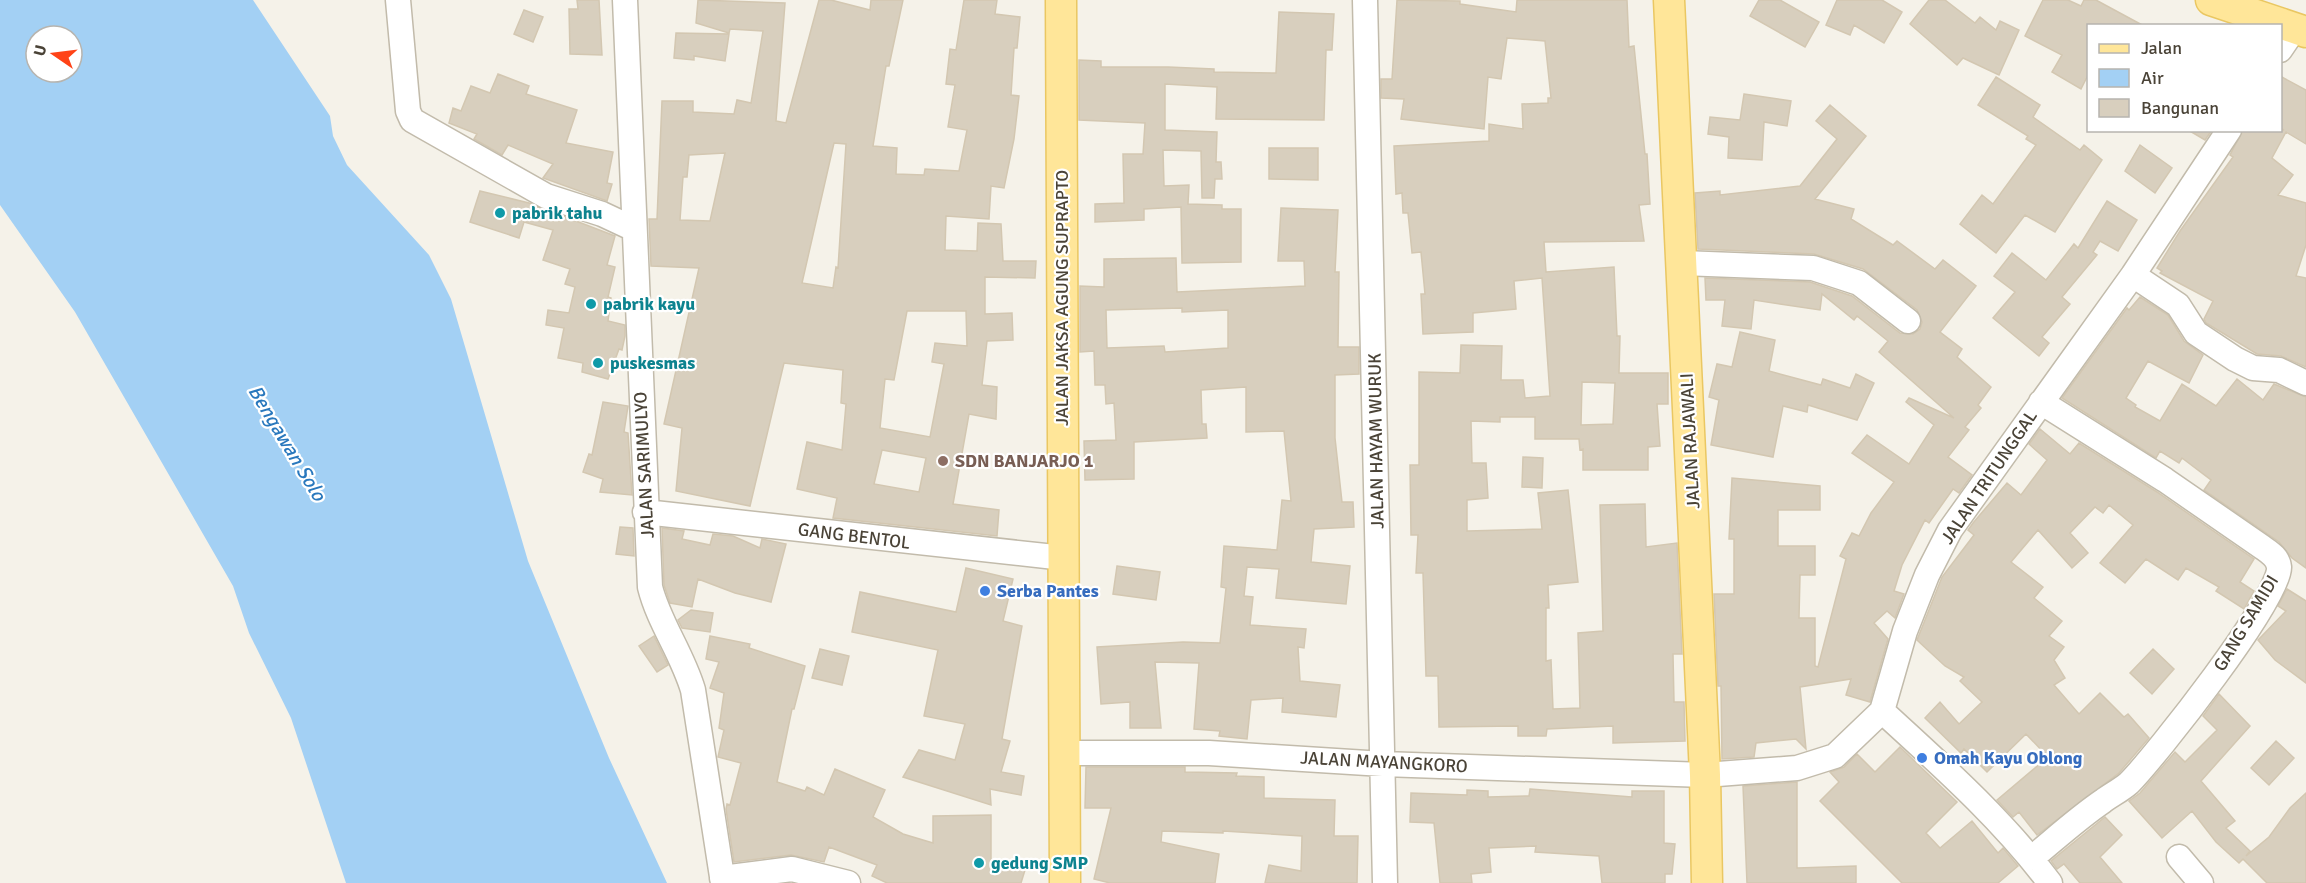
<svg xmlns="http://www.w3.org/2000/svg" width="2306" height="883" font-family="Signika,sans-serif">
<rect width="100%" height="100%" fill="#f5f2e9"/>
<path fill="#a3d0f4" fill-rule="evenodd" d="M0 0H253L330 116 333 136 347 165 429 255 451 299 528 561 609 758 667 883H346L291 718 249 633 233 586 75 312 0 205ZM36 36H72V72H36Z"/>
<path fill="#d8cfbe" stroke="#d3c7b1" stroke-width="1.5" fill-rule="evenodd" d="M577 0H599L602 55 570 54 569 9H578Z
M698 0 785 3 776 121 786 123 819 0H831L870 10 871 0H903L889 66H886L873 146 897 148 896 174 924 175 925 169 959 171 967 130 948 127 955 85 946 84 950 49 956 50 964 0H997L995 14 1020 17 1017 48H1014L1011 95 1019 96 1014 139 1004 188 991 186 989 219 946 216 945 250 977 251 978 223 1001 224 1003 261H1036L1035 278 985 277V314L1012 313 1013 340 987 341 982 385 997 387 996 419 969 414 953 504 999 510 997 536 833 518 837 498 797 489 807 442 842 450 846 404 841 403 843 370 784 363 750 506 676 491 682 428 664 424 699 268 651 266 649 219H657L662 101H693V112L734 114 737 100 751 103 763 31 730 29 729 33 696 23ZM834 143 846 144 838 268 836 267 833 288 802 283ZM725 153 710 221 680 220 683 177H687L689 155ZM907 311H966L967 346 935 343 932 362 944 364 930 437 880 428 885 379 894 380ZM882 450 926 458 919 492 874 484Z
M1397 0 1460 1V4L1516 12 1517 0H1627L1629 47 1634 46 1645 154H1647L1650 204 1639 205 1644 241 1544 242 1546 272 1614 267 1617 336H1620L1619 373H1668V404H1657L1660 446 1648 447V470H1583V449L1580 450 1579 439H1535V417H1500V422L1471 421 1472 463H1486L1488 498 1467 500V531L1542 529 1538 493 1568 490 1578 582 1548 585 1549 608H1546V661L1551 660 1553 709 1580 708 1578 633 1603 631 1600 505 1645 504 1646 547 1677 543 1682 654H1673L1674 702H1684L1685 741 1613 743V726L1547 729 1546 736H1518V726L1439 727 1438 676H1426L1423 573H1416L1418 535H1411L1410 465H1419V372L1460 373 1461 345 1502 346 1501 380H1523L1525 398 1550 396 1542 278 1514 281 1516 309 1473 313V332L1423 334 1421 294H1425L1421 252 1412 253 1408 213H1403L1402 193 1396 194 1394 146 1489 141V124L1523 129 1522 104 1548 103V98H1551L1545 41 1507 38 1501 79 1488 77 1484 129 1401 119 1404 99 1381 98V79H1392ZM1582 382 1615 383 1613 424 1581 425Z
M1759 0H1780L1819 22 1805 47 1750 16Z
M1837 0H1882L1902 12 1884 43 1854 25 1850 35 1826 25Z
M1929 0H1945L1975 23 1980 17 1996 30 2000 21 2019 30 1999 75 1963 58 1957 65 1910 24Z
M2043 0H2068L2081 6 2084 0H2096L2144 26H2088V75L2081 89 2052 72 2062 55 2025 36Z
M524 10 543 17 533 42 514 34Z
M1279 12 1334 14 1332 50H1326L1324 120 1216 119 1217 87 1165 84V130L1217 132 1216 162H1221L1222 179H1215L1214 198H1202L1201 151 1163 150 1164 186 1189 185 1188 204 1222 205V209H1241V262L1182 263 1181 207 1144 209V220L1095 222V204L1124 203 1123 154H1143L1145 123 1079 120V60L1101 61V67H1168L1214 69V72L1276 73Z
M676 33 729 34 725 61 694 56V60L674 58Z
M498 74 529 86 526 94 577 110 566 143 613 152 607 183 612 184 607 201 543 178 553 164 508 145 502 155 474 139 477 134 449 123 453 108 461 111 471 86 490 93Z
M2280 76 2306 90V144L2286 132 2272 158 2293 175 2278 195 2306 203V245L2296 276 2306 278V367L2281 356 2257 354 2206 323 2204 319 2213 301 2160 273 2162 271 2157 268 2180 231 2233 157 2230 155 2243 130H2284L2280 128Z
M1996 77 2040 105 2033 117 2080 150 2084 145 2102 160 2055 232 2025 215 1996 253 1960 224 1982 195 1993 204 2036 145 2026 139 2028 136 1978 105Z
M1744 94 1791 101 1787 126 1764 122 1762 160 1728 158 1729 137 1708 134 1710 117 1740 120Z
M1830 105 1866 136 1815 199 1854 209 1851 219 1893 245 1897 241 1935 269 1943 260 1976 286 1940 332 1962 349 1957 357 1991 387 1978 405 1981 408 1965 427 1969 430 1948 457 1972 475 1959 493 1953 489 1929 523 1925 520 1902 565 1894 591 1904 594 1895 618 1887 611 1874 623 1888 639 1870 702 1846 695 1851 679 1800 687 1806 749 1796 739 1756 743 1754 757 1722 759 1721 686H1718L1714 594H1734V539H1729L1732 478 1820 486V510H1778V546H1815V575H1800L1799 618H1815V666L1818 667 1846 559 1840 556 1852 533 1859 536 1871 513 1894 482 1852 453 1867 435 1909 464 1934 425 1906 402 1909 398 1954 418 1879 352 1888 341 1857 316 1854 320 1822 294 1820 310 1754 300 1751 329 1722 326 1725 300H1706L1705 278 1810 282 1852 296 1900 333 1913 334 1920 329 1922 322 1917 310 1863 269 1814 254 1698 249 1695 193 1720 191V195L1800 186 1837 139 1816 121Z
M2188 130H2212L2205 140Z
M2140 145 2172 168 2155 193 2125 171Z
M1269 148H1318V180L1269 179Z
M480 191 529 203 615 236 607 265 615 267 608 297 611 298 608 321 625 325V336L622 350 619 349 608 379 582 372 583 363 558 358 564 328 546 325 548 310 569 313 575 287 565 284 570 269 543 260 553 230 524 222 519 238 470 222Z
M2107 201 2137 220 2118 251 2100 241 2093 252 2097 255 2062 297 2070 304 2042 337 2049 343 2039 356 1993 318 2015 292 1994 276 2012 253 2046 280 2074 244 2078 248Z
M1281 208 1338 210 1335 272H1339L1338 347H1359V374L1335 375V438L1342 502H1353L1354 527 1314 529 1311 562 1350 566 1346 604 1276 598 1279 569 1247 567 1244 596 1253 597 1250 625 1306 629 1304 648 1298 647 1300 681 1340 685 1336 717 1282 712 1283 698 1251 700 1247 739 1219 736 1220 731 1194 729 1199 663 1155 662 1161 728H1130V702L1101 704 1097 647 1183 642 1220 643 1226 588 1221 587 1224 546 1277 550 1282 500 1291 501 1284 431 1246 432V387L1201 390 1202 424H1206L1207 438 1134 442V479L1085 480 1084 441 1116 440 1114 403 1106 404 1105 385H1095L1094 351 1080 352V286L1104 287V259L1176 258 1177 292 1305 286 1304 261H1278ZM1182 308V312L1228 310V348L1165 352 1164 346 1107 348 1106 310Z
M2140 297 2168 315 2184 341 2203 355 2189 383 2148 361 2126 398 2136 405 2135 407 2160 421 2182 384 2216 406 2237 379 2263 400 2274 384 2306 397V568L2292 558 2279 542 2204 490 2211 480 2182 458 2179 463 2160 451 2156 458 2062 398 2127 308 2129 310Z
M1740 332 1775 340 1769 371 1821 385 1823 379 1850 388 1856 374 1874 383 1857 420 1808 405 1807 412 1783 406 1773 457 1711 445 1719 400 1709 397 1717 364 1732 367Z
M603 402 628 406 624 432 628 433 632 495 600 492 603 479 583 472 589 454 592 455Z
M2040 429 2070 454 2079 443 2157 492 2254 559 2240 582 2254 591 2244 609 2216 591 2219 587 2186 568 2178 580 2146 559 2125 583 2100 563 2133 525 2109 505 2103 513 2095 507 2070 533 2088 553 2072 568 2038 530 2011 562 2043 587 2034 598 2062 621 2049 636 2064 647 2054 660 2065 678 2054 685 2079 714 2100 693 2124 717 2128 714 2149 738 2119 773 2037 835 2019 812 2013 817 1997 800 2048 757 2026 734 1987 772 1964 749 1961 753 1925 718 1940 702 1959 724 1982 702 1960 681 1964 677 1945 666 1917 640 1942 577 1974 535 1968 530 1973 523 2007 483 2021 495 2047 460 2029 444Z
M1523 457 1543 458 1542 488 1522 487Z
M620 527 633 528 634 556 616 554Z
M662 528 684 531 682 539 710 545 713 534 733 536 760 548 762 539 786 544 771 602 735 593 698 579 692 607 670 603 664 585Z
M1117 566 1160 572 1156 600 1113 594Z
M966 568 1013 579 1003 621 1022 626 1002 739 1010 741 1001 772 1024 776 1021 795 990 789 991 805 903 777 919 750 955 760 965 724 924 716 938 650 852 632 860 592 956 612Z
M2287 589 2306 601V683L2275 660 2258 640 2286 611 2278 606Z
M691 610 713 613 710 632 682 628 678 620Z
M654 636 668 665 657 672 639 646Z
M710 636 750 644 749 648 805 666 794 709H792L777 782 805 791 807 787 824 795 835 769 885 790 873 817 903 834 933 843V816L991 815V862L1025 870 1021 883H887L872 876 877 865 829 847 824 862 791 855 734 862 726 809 727 804 730 805 741 763 718 757 724 730 719 728 724 693 710 688 719 662 706 659Z
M820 649 849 656 842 685 812 678Z
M2153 649 2174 669 2152 694 2130 673Z
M2219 694 2250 726 2201 781 2235 821 2226 828 2250 851 2246 856 2269 837 2290 808 2306 793V883H2267L2243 859 2239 863 2216 842 2192 811 2162 838 2129 801 2140 793 2175 752 2185 762 2217 730 2203 716Z
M2276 741 2294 758 2269 785 2251 768Z
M1900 747 1957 802 1926 833 1940 848 1972 821 1998 853 2003 848 2018 866 1998 883H1902L1820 801 1839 782 1830 772 1844 767 1857 754 1875 772Z
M1086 767H1185V772L1237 773 1236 776 1264 777V798L1335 800 1334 836H1358L1357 883H1265L1269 865 1301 871 1302 836 1223 831V833L1162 831 1161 842 1219 854 1215 883H1110L1094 879 1111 808H1085Z
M1797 782V868L1856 866V883H1747L1743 786Z
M1530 789 1632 797V791H1664V843L1675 844 1672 874H1665V883H1602L1599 856 1535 852 1536 846 1489 848 1491 872 1471 874 1472 883H1440L1434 823 1410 822 1411 793 1467 795V790L1488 791V797L1529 796Z
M2105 817 2122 835 2100 857 2122 883H2080L2064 864 2057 869 2051 861Z"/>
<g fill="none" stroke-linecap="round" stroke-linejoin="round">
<defs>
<path id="minor" d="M398 0 408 111 412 120 546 196 602 214 634 229
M625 0 650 587C659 623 682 653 693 690L723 883
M1365 0 1385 883
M2280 50 2295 28
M1682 263 1813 268 1859 283 1908 321
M2133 275 2178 305 2196 333 2235 359 2253 368 2279 370 2306 383
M645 512 1064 558
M1882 711C1941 765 2002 819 2050 883
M1063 753H1209L1383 764 1705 775 1797 768 1835 756 1882 711 1905 631 1927 575 1950 530 2133 275 2229 130
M2179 857 2201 883
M2032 858C2055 839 2078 818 2103 801 2111 795 2121 790 2129 783 2155 757 2282 596 2279 567 2278 557 2269 552 2262 547L2165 480 2041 402
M722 878 792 869 848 883"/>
<path id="major" d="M1061 0 1065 883
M1669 0 1705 775 1707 883
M2211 0 2306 32"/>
</defs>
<use href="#minor" stroke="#c2bbab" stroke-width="27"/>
<use href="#major" stroke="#eac762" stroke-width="33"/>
<use href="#minor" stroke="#fff" stroke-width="24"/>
<use href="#major" stroke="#ffe699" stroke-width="30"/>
</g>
<g fill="#0f9aa8" stroke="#fff" stroke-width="2">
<circle cx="500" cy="213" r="6"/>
<circle cx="591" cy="304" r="6"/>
<circle cx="598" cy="363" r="6"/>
<circle cx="979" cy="863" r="6"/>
</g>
<circle fill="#8d6e63" stroke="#fff" stroke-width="2" cx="943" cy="461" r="6"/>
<g fill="#3f7fe0" stroke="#fff" stroke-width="2">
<circle cx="985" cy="591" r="6"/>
<circle cx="1922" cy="758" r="6"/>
</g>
<g text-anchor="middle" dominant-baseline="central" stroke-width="4.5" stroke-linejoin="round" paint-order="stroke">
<g font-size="18" font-weight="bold" fill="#0d838f" stroke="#fff" text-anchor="start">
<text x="512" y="213">pabrik tahu</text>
<text x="603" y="304">pabrik kayu</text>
<text x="610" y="363">puskesmas</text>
<text x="991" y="863">gedung SMP</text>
</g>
<g font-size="18" fill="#4a4337" stroke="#fff">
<text transform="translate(1062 298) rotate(-90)">JALAN JAKSA AGUNG SUPRAPTO</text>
<text transform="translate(1376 441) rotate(-91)">JALAN HAYAM WURUK</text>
<text transform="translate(1690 441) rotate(-93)">JALAN RAJAWALI</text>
<text transform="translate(644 465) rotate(-93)">JALAN SARIMULYO</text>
<text transform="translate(1989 477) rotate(-56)">JALAN TRITUNGGAL</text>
<text transform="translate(854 536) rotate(7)">GANG BENTOL</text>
<text transform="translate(2246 623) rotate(-59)">GANG SAMIDI</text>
<text transform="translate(1384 762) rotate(3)">JALAN MAYANGKORO</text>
</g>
<g font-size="18" font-weight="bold" fill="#785e54" stroke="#fff" text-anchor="start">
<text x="955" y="461">SDN BANJARJO 1</text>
</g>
<g font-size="18" font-weight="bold" fill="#366cbe" stroke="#fff" text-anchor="start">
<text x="997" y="591">Serba Pantes</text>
<text x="1934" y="758">Omah Kayu Oblong</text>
</g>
<g font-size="20" font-style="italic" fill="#2978bd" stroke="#fff">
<text transform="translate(287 443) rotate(59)">Bengawan Solo</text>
</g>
</g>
<rect x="2087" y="24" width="195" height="108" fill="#ffffff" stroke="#b7b4af" stroke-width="1.5"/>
<rect x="2099" y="44" width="30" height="9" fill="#ffe699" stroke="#b7b4af" stroke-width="1.5"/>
<text x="2141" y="54" font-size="18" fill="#4a4337">Jalan</text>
<rect x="2099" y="69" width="30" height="18" fill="#a3d0f4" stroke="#b7b4af" stroke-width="1.5"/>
<text x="2141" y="84" font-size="18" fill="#4a4337">Air</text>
<rect x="2099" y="99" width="30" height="18" fill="#d8cfbe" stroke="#b7b4af" stroke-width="1.5"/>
<text x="2141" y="114" font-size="18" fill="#4a4337">Bangunan</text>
<g transform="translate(54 54) rotate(284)"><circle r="28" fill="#ffffff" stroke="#b7b4af" stroke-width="1.5"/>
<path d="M0-4.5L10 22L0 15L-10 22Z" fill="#ff4317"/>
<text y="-9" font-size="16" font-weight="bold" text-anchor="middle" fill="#4a4337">U</text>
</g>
</svg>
